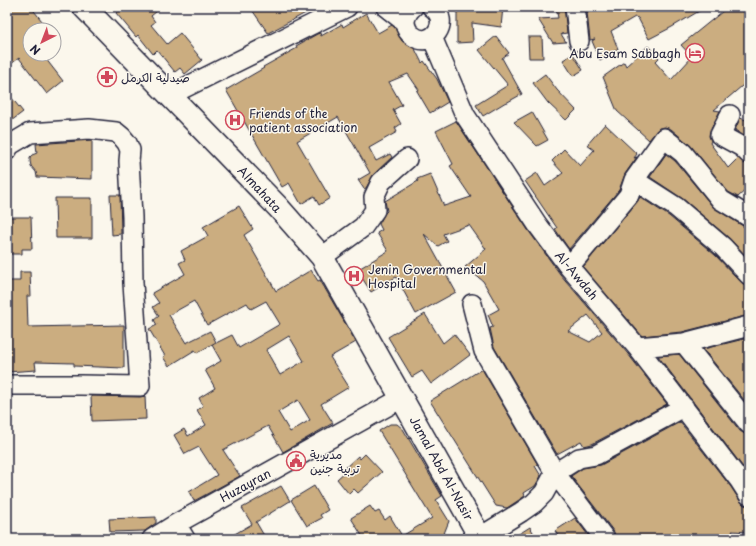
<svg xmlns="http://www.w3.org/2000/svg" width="756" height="546" font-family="'Playpen Sans','Playpen Sans Arabic',sans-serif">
<rect width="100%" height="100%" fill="#fbf7ec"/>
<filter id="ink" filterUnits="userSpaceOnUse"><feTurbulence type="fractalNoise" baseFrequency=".025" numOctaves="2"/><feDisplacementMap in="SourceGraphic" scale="8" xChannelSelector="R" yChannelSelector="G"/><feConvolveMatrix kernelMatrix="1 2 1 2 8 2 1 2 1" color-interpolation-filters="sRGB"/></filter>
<g filter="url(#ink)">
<path fill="#cbad80" stroke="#22223b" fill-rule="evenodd" d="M7 7H31L49 30H30V54H42L63 81 47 94 19 58 7 67Z
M113 7H162L151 16 155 22 151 25 167 44 180 33 202 60 185 74 180 68 175 72 157 50 153 54 138 35 136 37 116 13 117 12Z
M250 7H317L268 33Z
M457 7H503L501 27 472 23 473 42 457 43Z
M556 7H564L567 33 561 34 566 42 553 43 538 19 558 18Z
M597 7H706L672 27 649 39 638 18 635 17 611 31 618 49 600 60 592 41 595 39 590 40 587 12Z
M728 7H749V80L714 110 720 111 710 130 709 136 711 141 710 143 728 168 738 158 746 164 749 165V187L738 197 728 192 691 146 671 129 665 127 659 128 649 140 617 111 603 77 624 62 626 66 648 46 659 58 655 62 671 80 692 57 681 45Z
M366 13 378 33 392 25 395 28 402 41 415 49 422 63 424 61 437 79 448 102 430 113 417 91 419 90 408 74 389 82 402 105 393 110 401 124 395 128 397 132 369 148 376 161 390 154 392 157 374 174 366 188 364 189 358 180 370 173 338 117 297 141 330 198 319 205 314 196 301 204 289 183 282 187 226 90 264 68 263 67 297 48 296 46 317 34 320 33 321 36 342 24 343 27Z
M496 36 509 53 502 58 522 94 506 103V102L483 116 476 105 508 85 479 50Z
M528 37H542L543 58H529Z
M573 54 583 70 573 76 563 60Z
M545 74 557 90 576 110 566 120 548 103 533 83Z
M7 92 23 112 7 124Z
M532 112 548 140 537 146 514 122Z
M740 118 749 121V139L735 130Z
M456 121 528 230 560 274 628 354 667 404 592 444 584 446 581 441 557 454 494 347 490 328 493 327 488 315 499 309 483 281 465 267 486 249 469 225 443 234 447 241 438 246 424 234 456 292 416 314 396 277 371 292 357 270 388 251 377 233 382 230 379 224 385 213 387 211 385 201 418 181 417 179 430 174 444 206 471 197 450 166 453 164 436 131ZM588 315 602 332 590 342 568 331Z
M605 124 637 154 634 158 637 157 625 174 619 190 569 249 555 229 557 228 525 181 537 173 545 186 563 173 552 161 564 149 580 166 594 150 587 145Z
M92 140V179L37 177 36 172 31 166 30 161V157L32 155 37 153 36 144Z
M666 154 675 161 713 207 743 226 749 228V259L730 239 683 199 650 177Z
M110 195H120L121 234 112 235Z
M640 197 669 216 715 255 741 282 745 285 749 286V315L682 332 642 336 583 267 637 202Z
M55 198H92V238H56Z
M239 206 253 229 244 235 276 291 311 270 318 281 320 280 356 342 330 357 349 387 321 404 333 423 283 452 268 426 223 450 240 476 194 501 189 492 217 475 199 447 185 454 174 435 184 429 188 436 206 425 197 410 203 406 199 398 215 388 205 370 221 361 212 345 232 335 239 348 280 324 266 301 251 309 247 303 207 325 194 301 169 315 186 343 210 331 216 342 197 353 195 350 169 366 163 357 165 356 149 329 157 325 154 320 159 316 153 307 159 303 152 293 185 274 179 263 185 260 181 251 208 236 203 227ZM289 336 304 361 280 375 266 350ZM298 400 310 420 290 432 278 412Z
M7 217H31L32 249H22V254H10V249H7Z
M20 272H30L31 296H27L28 327 124 325V368L74 366V363L35 362 36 370 7 372V281H20Z
M425 314 443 343 454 334 470 355 431 384 422 371 412 377 388 337Z
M744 339 749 347V406L703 349Z
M679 354 740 431 745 434 749 435V475L658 356Z
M482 369 538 465 535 466 541 476 535 486 524 493 525 496 507 508 496 506 430 401Z
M91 396 140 397 145 396 146 419 92 421Z
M680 422 731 487 740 501 744 505 749 506V532L732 531 737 539H616L614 532 571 476 583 468 601 465Z
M390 424H397L403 429 442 496 436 500 449 521 443 536 439 539H364L351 518 370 506 375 513 379 511 385 520 390 516 402 536 432 518 379 431Z
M365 454 382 472 358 493 354 489 349 494 337 479 347 470 345 468 358 456 360 459Z
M281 486 290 501 256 522 266 539H226L252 524 242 508Z
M314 486 328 510 320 515 322 518 307 526 291 500Z
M156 517V523L145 531 110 532 109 519Z
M575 518 591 539H560L555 531Z
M530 527 537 539H511Z"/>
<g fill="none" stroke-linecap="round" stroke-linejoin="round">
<defs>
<path id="minor" d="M386 7 405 22
M413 7C408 11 405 16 405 23 406 29 408 33 413 36 432 50 452 21 432 7
M575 7 579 41
M432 37 465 115 537 224 569 267 637 347 740 481 749 495
M170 95 347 7
M730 115 720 135 742 147 749 154
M7 150 10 145 30 133 89 129 116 132 122 137 127 143 130 150 129 161 132 217 133 283 140 386 80 385H7
M634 180 676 207 723 247 749 275
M322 257 363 227 375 210 374 197 381 182 407 159
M569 267 629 195 634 180 664 138 683 153 721 200 749 217
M472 304 484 351 555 473 605 539
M684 343 749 424
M637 347 684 343 749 326
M176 524 185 539
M152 539 176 524 402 398
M477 539 521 512 534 503 544 493 555 473 579 458 596 455 684 407"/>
<path id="major" d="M84 7 278 207 322 257 481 539"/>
</defs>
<use href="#minor" stroke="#22223b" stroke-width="22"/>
<use href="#major" stroke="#22223b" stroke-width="25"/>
<use href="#minor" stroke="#fbf7ec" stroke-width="19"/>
<use href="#major" stroke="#fbf7ec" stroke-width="22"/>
</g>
</g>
<defs>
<symbol id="hotel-ring" viewBox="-11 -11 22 22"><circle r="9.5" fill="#fbf7ec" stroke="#d1495b" stroke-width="1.5"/><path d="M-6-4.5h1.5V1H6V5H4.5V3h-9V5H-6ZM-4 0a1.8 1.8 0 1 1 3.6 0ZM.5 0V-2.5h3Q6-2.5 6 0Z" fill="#d1495b"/></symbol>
<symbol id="pharmacy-ring" viewBox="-11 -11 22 22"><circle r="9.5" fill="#fbf7ec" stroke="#d1495b" stroke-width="1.5"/><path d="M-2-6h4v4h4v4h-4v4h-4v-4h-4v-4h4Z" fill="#d1495b"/></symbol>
<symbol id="hospital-ring" viewBox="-11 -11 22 22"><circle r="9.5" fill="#fbf7ec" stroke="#d1495b" stroke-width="1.5"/><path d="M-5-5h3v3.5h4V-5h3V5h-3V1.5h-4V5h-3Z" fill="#d1495b"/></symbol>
<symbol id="civic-ring" viewBox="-11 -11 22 22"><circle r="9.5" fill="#fbf7ec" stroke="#d1495b" stroke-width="1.5"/><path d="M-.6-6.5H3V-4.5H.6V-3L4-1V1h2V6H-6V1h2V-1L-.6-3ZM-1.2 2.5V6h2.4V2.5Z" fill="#d1495b"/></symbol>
</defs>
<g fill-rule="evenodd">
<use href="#hotel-ring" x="684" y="42" width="22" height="22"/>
<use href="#pharmacy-ring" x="96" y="66" width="22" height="22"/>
<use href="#hospital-ring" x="224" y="109" width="22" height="22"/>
<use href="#hospital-ring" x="343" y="265" width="22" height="22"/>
<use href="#civic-ring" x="285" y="450" width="22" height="22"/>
</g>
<g text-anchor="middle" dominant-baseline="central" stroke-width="3" stroke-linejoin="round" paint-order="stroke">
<g font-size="12" fill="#22223b" stroke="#fbf7ec" text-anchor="start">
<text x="681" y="53" text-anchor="end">Abu Esam Sabbagh</text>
<text x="121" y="77">صيدلية الكرمل</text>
<text x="249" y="113">Friends of the<tspan x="249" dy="14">patient association</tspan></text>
<text x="368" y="269">Jenin Governmental<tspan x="368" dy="14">Hospital</tspan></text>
<text x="310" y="454">مديرية<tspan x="310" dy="14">تربية جنين</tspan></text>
</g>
<g font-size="12" fill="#22223b" stroke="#fbf7ec">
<text transform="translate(260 189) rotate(47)">Almahata</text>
<text transform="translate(577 275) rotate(50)">Al-Awdah</text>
<text transform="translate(442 468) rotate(61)">Jamal Abd Al-Nasir</text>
<text transform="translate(245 485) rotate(-29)">Huzayran</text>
</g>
</g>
<rect width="756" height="546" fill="none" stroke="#fbf7ec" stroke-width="24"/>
<rect x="12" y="12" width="732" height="522" fill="none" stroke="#22223b" stroke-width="1.5" filter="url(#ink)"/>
<g transform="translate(42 42) rotate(222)"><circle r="19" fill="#fbf7ec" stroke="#a4a2a5"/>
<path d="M0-3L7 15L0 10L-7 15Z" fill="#d1495b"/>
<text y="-6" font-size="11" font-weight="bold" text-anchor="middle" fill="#22223b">N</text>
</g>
</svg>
